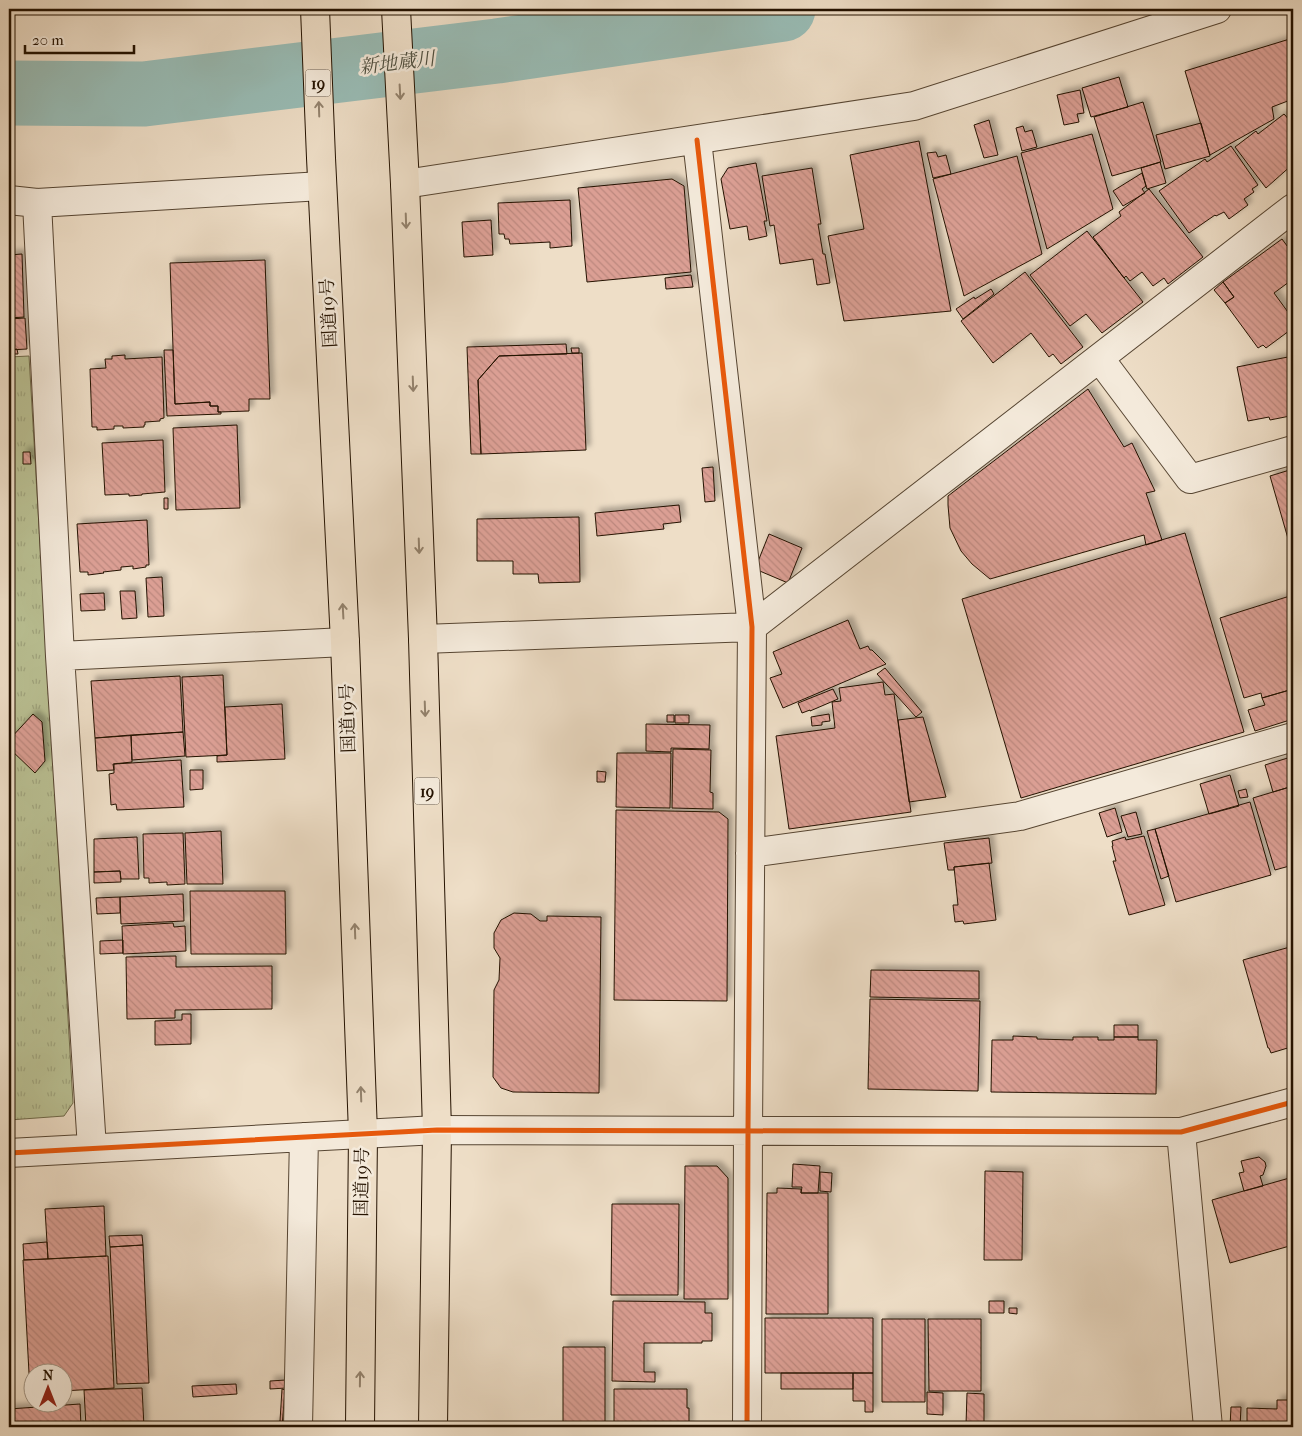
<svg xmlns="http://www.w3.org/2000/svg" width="1302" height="1436" font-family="'IM FELL French Canon','Noto Serif JP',serif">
<defs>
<pattern id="park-tufts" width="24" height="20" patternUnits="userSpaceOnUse" patternTransform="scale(1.25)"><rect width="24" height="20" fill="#bac194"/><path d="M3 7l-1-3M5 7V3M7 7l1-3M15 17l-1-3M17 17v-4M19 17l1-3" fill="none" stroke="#a0a57e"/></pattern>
<pattern id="building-back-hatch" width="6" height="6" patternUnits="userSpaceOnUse" patternTransform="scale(1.25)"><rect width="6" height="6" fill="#db9f94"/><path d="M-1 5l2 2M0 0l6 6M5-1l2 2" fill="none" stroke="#bc887e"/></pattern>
<filter id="shadow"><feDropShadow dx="4.5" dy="-4.5" stdDeviation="2.5" flood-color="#0004"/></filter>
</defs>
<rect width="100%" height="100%" fill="#eedec7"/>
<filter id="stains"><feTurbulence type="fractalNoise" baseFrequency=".004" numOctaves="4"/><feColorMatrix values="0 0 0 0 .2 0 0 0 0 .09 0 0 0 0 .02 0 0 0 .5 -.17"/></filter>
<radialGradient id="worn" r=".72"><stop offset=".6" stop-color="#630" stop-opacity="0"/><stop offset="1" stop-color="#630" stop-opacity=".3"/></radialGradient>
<path fill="url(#park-tufts)" stroke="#6f6a4a" d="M29 356 73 1103 64 1116 9 1120V357Z"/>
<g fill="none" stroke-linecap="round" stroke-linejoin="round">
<path stroke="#99bcb5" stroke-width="65" d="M9 93 144 94 497 51 783 9"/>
</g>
<path fill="url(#building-back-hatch)" stroke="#241200" filter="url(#shadow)" d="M1293 38V99L1272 107 1274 119 1210 155 1185 71Z
M1119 77 1128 107 1091 117 1082 88Z
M1080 90 1084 113 1077 114 1079 122 1064 125 1057 95Z
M1143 102 1161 162 1112 176 1094 117Z
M1293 112V125L1287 117Z
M1284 114 1293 124V164L1266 188 1235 147 1256 131 1258 134Z
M989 120 998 155 984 158 974 125Z
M1201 123 1210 156 1165 169 1156 135Z
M1023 126 1025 132 1032 130 1037 147 1022 151 1016 128Z
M1092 134 1113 209 1047 249 1021 153Z
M919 141 951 311 844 321 828 236 864 229 850 155Z
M1231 146 1258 185 1252 189 1254 192 1244 199 1248 205 1229 219 1224 212 1216 216 1215 215 1189 233 1159 191 1205 159 1207 162Z
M936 152 938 157 946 155 951 174 933 178 927 153Z
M1017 156 1042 254 964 296 933 179Z
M1160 162 1166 183 1147 189 1141 168Z
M756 163 767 221H764L767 236 749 240 747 226 730 229 721 179 728 168Z
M812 168 821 224H818L823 254H825L830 283 817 285 813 259 780 264 774 225 770 226 762 176Z
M1142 173 1146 186 1142 189 1145 193 1123 206 1113 191Z
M672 179 684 186 691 272 587 282 578 188Z
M1149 189 1203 257 1168 284 1164 278 1153 286 1142 272 1130 281 1126 276 1124 278 1093 237 1121 216 1119 212Z
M570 200 572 246 550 248V242L510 244 509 239H505L504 234H499L498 203Z
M491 220 493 255 464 257 462 222Z
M1087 231 1143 302 1102 333 1086 314 1070 326 1030 275Z
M1282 239 1293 254V279L1274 293 1293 319V328L1266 348 1263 345 1258 348 1225 303 1234 297 1223 282Z
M22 254 24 317 9 318V255Z
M265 260 270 399H249V411L218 412V406H210V402L175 404 170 263Z
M1025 272 1083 347 1061 364 1053 354 1049 357 1031 333 993 363 961 321Z
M691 275 693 287 666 289 665 278Z
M1223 282 1234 297 1225 303 1214 290Z
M991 289 994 294 963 319 956 309 974 297 975 299Z
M25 318 27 349 9 350V319Z
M566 344 567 354 499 356 478 380 481 454H471L467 347Z
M571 348H579V353H572Z
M17 349 18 354H9V350Z
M164 350H173L175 404 210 402V406H218V412H221V414L167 416Z
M582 353 586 450 481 454 478 380 499 356Z
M125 355V359L162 357 164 418 160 419V421L145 422V425H144V427L123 428V426H114V429L97 430V427H92L90 369 106 368 105 359H112V356Z
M1293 356V411H1290V416L1270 420 1269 417 1248 421 1237 367Z
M1088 389 1124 447 1132 443 1155 491 1146 493 1162 540 1146 545 1144 535 990 579 972 564 961 551 950 528 948 505V496Z
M237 425 240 508 176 510 173 428Z
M163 440 165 492 142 494V495L129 496V494L105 495 102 443Z
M23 452H30L31 464H23Z
M713 467 715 501 705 502 702 468Z
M1293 469V556L1270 476Z
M164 498H168V509H164Z
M679 505 681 522 663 524 664 529 597 536 595 513Z
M579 517 580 582 539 583 538 574H513V561H477V519Z
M147 520 149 565H146V567L133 569V566L121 567V570L103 572 104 573 88 575V572H80L77 524Z
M1185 533 1244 732 1021 798 962 599Z
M769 534 802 548 788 583 755 569Z
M162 577 164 616 148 617 146 578Z
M120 591H135L137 618 122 619Z
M104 593 105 610 81 611 80 594Z
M1293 595V689L1262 698 1261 693 1244 698 1220 618Z
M848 620 860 649 868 646 870 650H872L886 664 783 708 770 678 782 674 773 652Z
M885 668 922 712 916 717 877 674Z
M223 675 227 755 186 757 182 677Z
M180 676 183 732 95 738 91 681Z
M883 682 885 695 894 694 911 812 789 829 776 736 835 728 832 702 841 701 839 688Z
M833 689 838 699 810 711V710L802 713 798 703Z
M1293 689V719L1255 731 1248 710 1265 705 1262 698Z
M282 704 285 759 217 762V756L227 755 225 707Z
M33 714 42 722 45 761 35 773 9 748V740Z
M829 714 830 721 822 722V725L812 726 811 717Z
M667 715H674V722H667Z
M675 715H689V723H675Z
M923 717 946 797 909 802 898 720Z
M646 724 710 725 709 749 671 748V752L646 751Z
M183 732 185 756 132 760 131 735Z
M131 735 132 762 113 764 114 770 97 771 95 738Z
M673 749 711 750 710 792 713 793V809L672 808Z
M617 753H671L670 808 616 807Z
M1291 757 1293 765V786L1273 792 1265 765Z
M181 760 184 807 117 810 116 804 111 805 109 774 114 773V764Z
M190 770H203V789L190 790Z
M597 771 606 772 605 782H597Z
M1230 775 1239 806 1209 814 1200 784Z
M1293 786V865L1275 870 1253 798Z
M1246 789 1248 797 1240 798 1238 791Z
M1250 802 1271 875 1176 902 1155 829Z
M1115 808 1122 832 1107 837 1099 813Z
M616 810 719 812 728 819 727 1001 614 1000Z
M1136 812 1142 834 1128 837 1121 816Z
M1155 829 1169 876 1161 879 1147 831Z
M221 831 223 884H187L185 833Z
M183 833 185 884 167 885V882L149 883V878H144L143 834Z
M1144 836 1165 905 1129 915 1113 861H1116L1112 846H1113L1112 841 1125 837 1126 840Z
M137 837 139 879H121L120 871 94 872V839Z
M989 838 992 863 954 867V870H948L944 843Z
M989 863 996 920 964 924 963 921 955 922 953 905H958L954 867Z
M120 871 121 882 94 883V872Z
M190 891H285L286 954H191Z
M183 894 184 921 121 924 120 897Z
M120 897V913L97 914 96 898Z
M514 913 531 914 540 921H547V916L601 917 599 1093 513 1092 501 1088 493 1077 494 990 499 980 500 958 494 948V933L501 920Z
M173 923 174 927 185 926 186 951 123 954 122 926Z
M123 940V953L100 954V941Z
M1290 947 1293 959V1041L1289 1042 1291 1047 1271 1053 1269 1048H1268L1243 960Z
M176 956V967L272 966V1009L175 1010V1018L127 1019 126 957Z
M871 970 979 971V999L870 997Z
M870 999 980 1001 978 1091 868 1089Z
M182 1014H191V1044L155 1045V1021L182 1020Z
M1114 1025H1138V1037H1114Z
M1013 1036 1037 1037V1039L1073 1040V1037H1098V1040H1114V1037H1138V1040H1157L1156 1094 991 1092 992 1040H1013Z
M1259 1157 1265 1162 1266 1166 1263 1175 1260 1176 1263 1186 1244 1191 1239 1173 1244 1172 1241 1161Z
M793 1164 820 1166 818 1193H801L802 1187H792Z
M685 1166H717L728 1178V1299H684Z
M985 1171 1023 1172 1022 1260H984Z
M820 1172 832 1173 831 1192 820 1191Z
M1293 1177V1245L1230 1263 1212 1200Z
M777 1188 801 1189V1193H828V1314H766L767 1193H777Z
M612 1204H679L678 1295H611Z
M104 1206 106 1256 48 1259 45 1209Z
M142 1235 143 1245 110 1247 109 1236Z
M47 1242 48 1259 24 1260 23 1244Z
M143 1245 149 1383 117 1384 110 1247Z
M108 1256 114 1388 62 1391V1374H32V1392H30L23 1260Z
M613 1301 705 1302V1313H712V1341H702V1343H644V1372H655V1382L612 1381Z
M989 1301H1004V1313H989Z
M1009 1308H1017V1314L1009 1313Z
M765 1318H873V1373H765Z
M882 1319H925V1402H882Z
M928 1319H981V1391H929Z
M563 1347H605V1427H563Z
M781 1373H853V1389H781Z
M853 1373H873V1412H865V1401H853Z
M286 1380V1388L270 1389V1381Z
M236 1384 237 1394 193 1397 192 1386Z
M142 1388 144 1427H86L84 1390Z
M282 1389 285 1390 282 1427H273L274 1424 280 1421Z
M614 1389H687V1408H689V1427H614Z
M927 1392 943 1393V1415L927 1414Z
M967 1393 984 1394V1425H966Z
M1277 1400H1293V1427H1247V1408L1277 1409Z
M80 1404 81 1427H9V1409Z
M1231 1407H1241L1240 1427H1230Z"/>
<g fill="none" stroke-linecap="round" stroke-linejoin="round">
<defs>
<path id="minor" d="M697 140 752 627 748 1130 747 1427
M405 184 914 106 1217 9
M9 200 37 203 322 186
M37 203 60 656 92 1148
M1100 359 1190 479 1293 450
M423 639 752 627 1293 208
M60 656 345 642
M750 853 1020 816 1293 737
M1181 1132 1208 1427
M9 1153 437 1130 1181 1132 1293 1102
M298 1427 304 1137"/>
<path id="highway" d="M315 9 321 158 345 642 363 1133 360 1427
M396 9 405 184 423 639 437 1130 433 1427"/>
</defs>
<use href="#minor" stroke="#564532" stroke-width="30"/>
<use href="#highway" stroke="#241200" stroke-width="30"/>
<use href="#minor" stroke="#f4eadb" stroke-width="28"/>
<use href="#highway" stroke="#eedec7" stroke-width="28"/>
<defs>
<path id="cycleway" d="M697 140 752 627 748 1130 747 1427
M9 1153 437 1130 1181 1132 1293 1102"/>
</defs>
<use href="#cycleway" stroke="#f4eadb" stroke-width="8"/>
<use href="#cycleway" stroke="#e8590c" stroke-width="5"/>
</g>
<defs><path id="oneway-shaft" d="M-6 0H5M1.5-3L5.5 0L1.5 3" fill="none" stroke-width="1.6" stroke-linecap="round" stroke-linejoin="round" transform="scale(1.25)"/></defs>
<g stroke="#93826d">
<use href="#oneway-shaft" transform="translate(400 92) rotate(87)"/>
<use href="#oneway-shaft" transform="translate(319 109) rotate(-92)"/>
<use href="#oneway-shaft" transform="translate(406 221) rotate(88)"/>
<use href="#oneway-shaft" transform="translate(413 384) rotate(88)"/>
<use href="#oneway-shaft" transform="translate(419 546) rotate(88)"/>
<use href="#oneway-shaft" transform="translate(343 611) rotate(-93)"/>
<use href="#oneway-shaft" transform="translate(425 709) rotate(88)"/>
<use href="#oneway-shaft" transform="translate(355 931) rotate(-92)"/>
<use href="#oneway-shaft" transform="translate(361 1094) rotate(-92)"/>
<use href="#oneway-shaft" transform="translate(360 1379) rotate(-89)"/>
</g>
<g text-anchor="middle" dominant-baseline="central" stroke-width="5" stroke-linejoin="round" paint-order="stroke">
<g fill="#f4eadb" stroke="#625342" stroke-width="1">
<rect x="305.5" y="69.5" width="25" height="27" rx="4"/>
<rect x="414.5" y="777.5" width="25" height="27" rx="4"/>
</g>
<g font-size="16" font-weight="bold" fill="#241200">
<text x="318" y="83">19</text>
<text x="427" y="791">19</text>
</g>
<g font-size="18" fill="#241200" stroke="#f4eadb">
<text transform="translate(329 313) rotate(-93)">国道19号</text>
<text transform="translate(348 718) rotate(-92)">国道19号</text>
<text transform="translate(362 1182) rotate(-89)">国道19号</text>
</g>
<g font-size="19" font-style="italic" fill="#4d4e3f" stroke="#f4eadb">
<text transform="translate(397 63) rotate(-7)">新地蔵川</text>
</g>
</g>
<rect width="1302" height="1436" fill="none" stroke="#eedec7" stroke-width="30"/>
<rect x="10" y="10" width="1282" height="1416" fill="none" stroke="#241200" stroke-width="2.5"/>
<rect x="15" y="15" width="1272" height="1406" fill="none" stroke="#241200"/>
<g transform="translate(48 1388)"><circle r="24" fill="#f4eadb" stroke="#a19483"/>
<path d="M0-4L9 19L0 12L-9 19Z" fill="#8f2418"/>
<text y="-8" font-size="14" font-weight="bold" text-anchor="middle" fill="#241200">N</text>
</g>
<path d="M25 45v8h109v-8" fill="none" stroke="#241200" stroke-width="2.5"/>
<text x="32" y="45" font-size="15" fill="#241200" stroke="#f4eadb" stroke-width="4" paint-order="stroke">20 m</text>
<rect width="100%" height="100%" filter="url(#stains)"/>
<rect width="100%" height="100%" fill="url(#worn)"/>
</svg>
